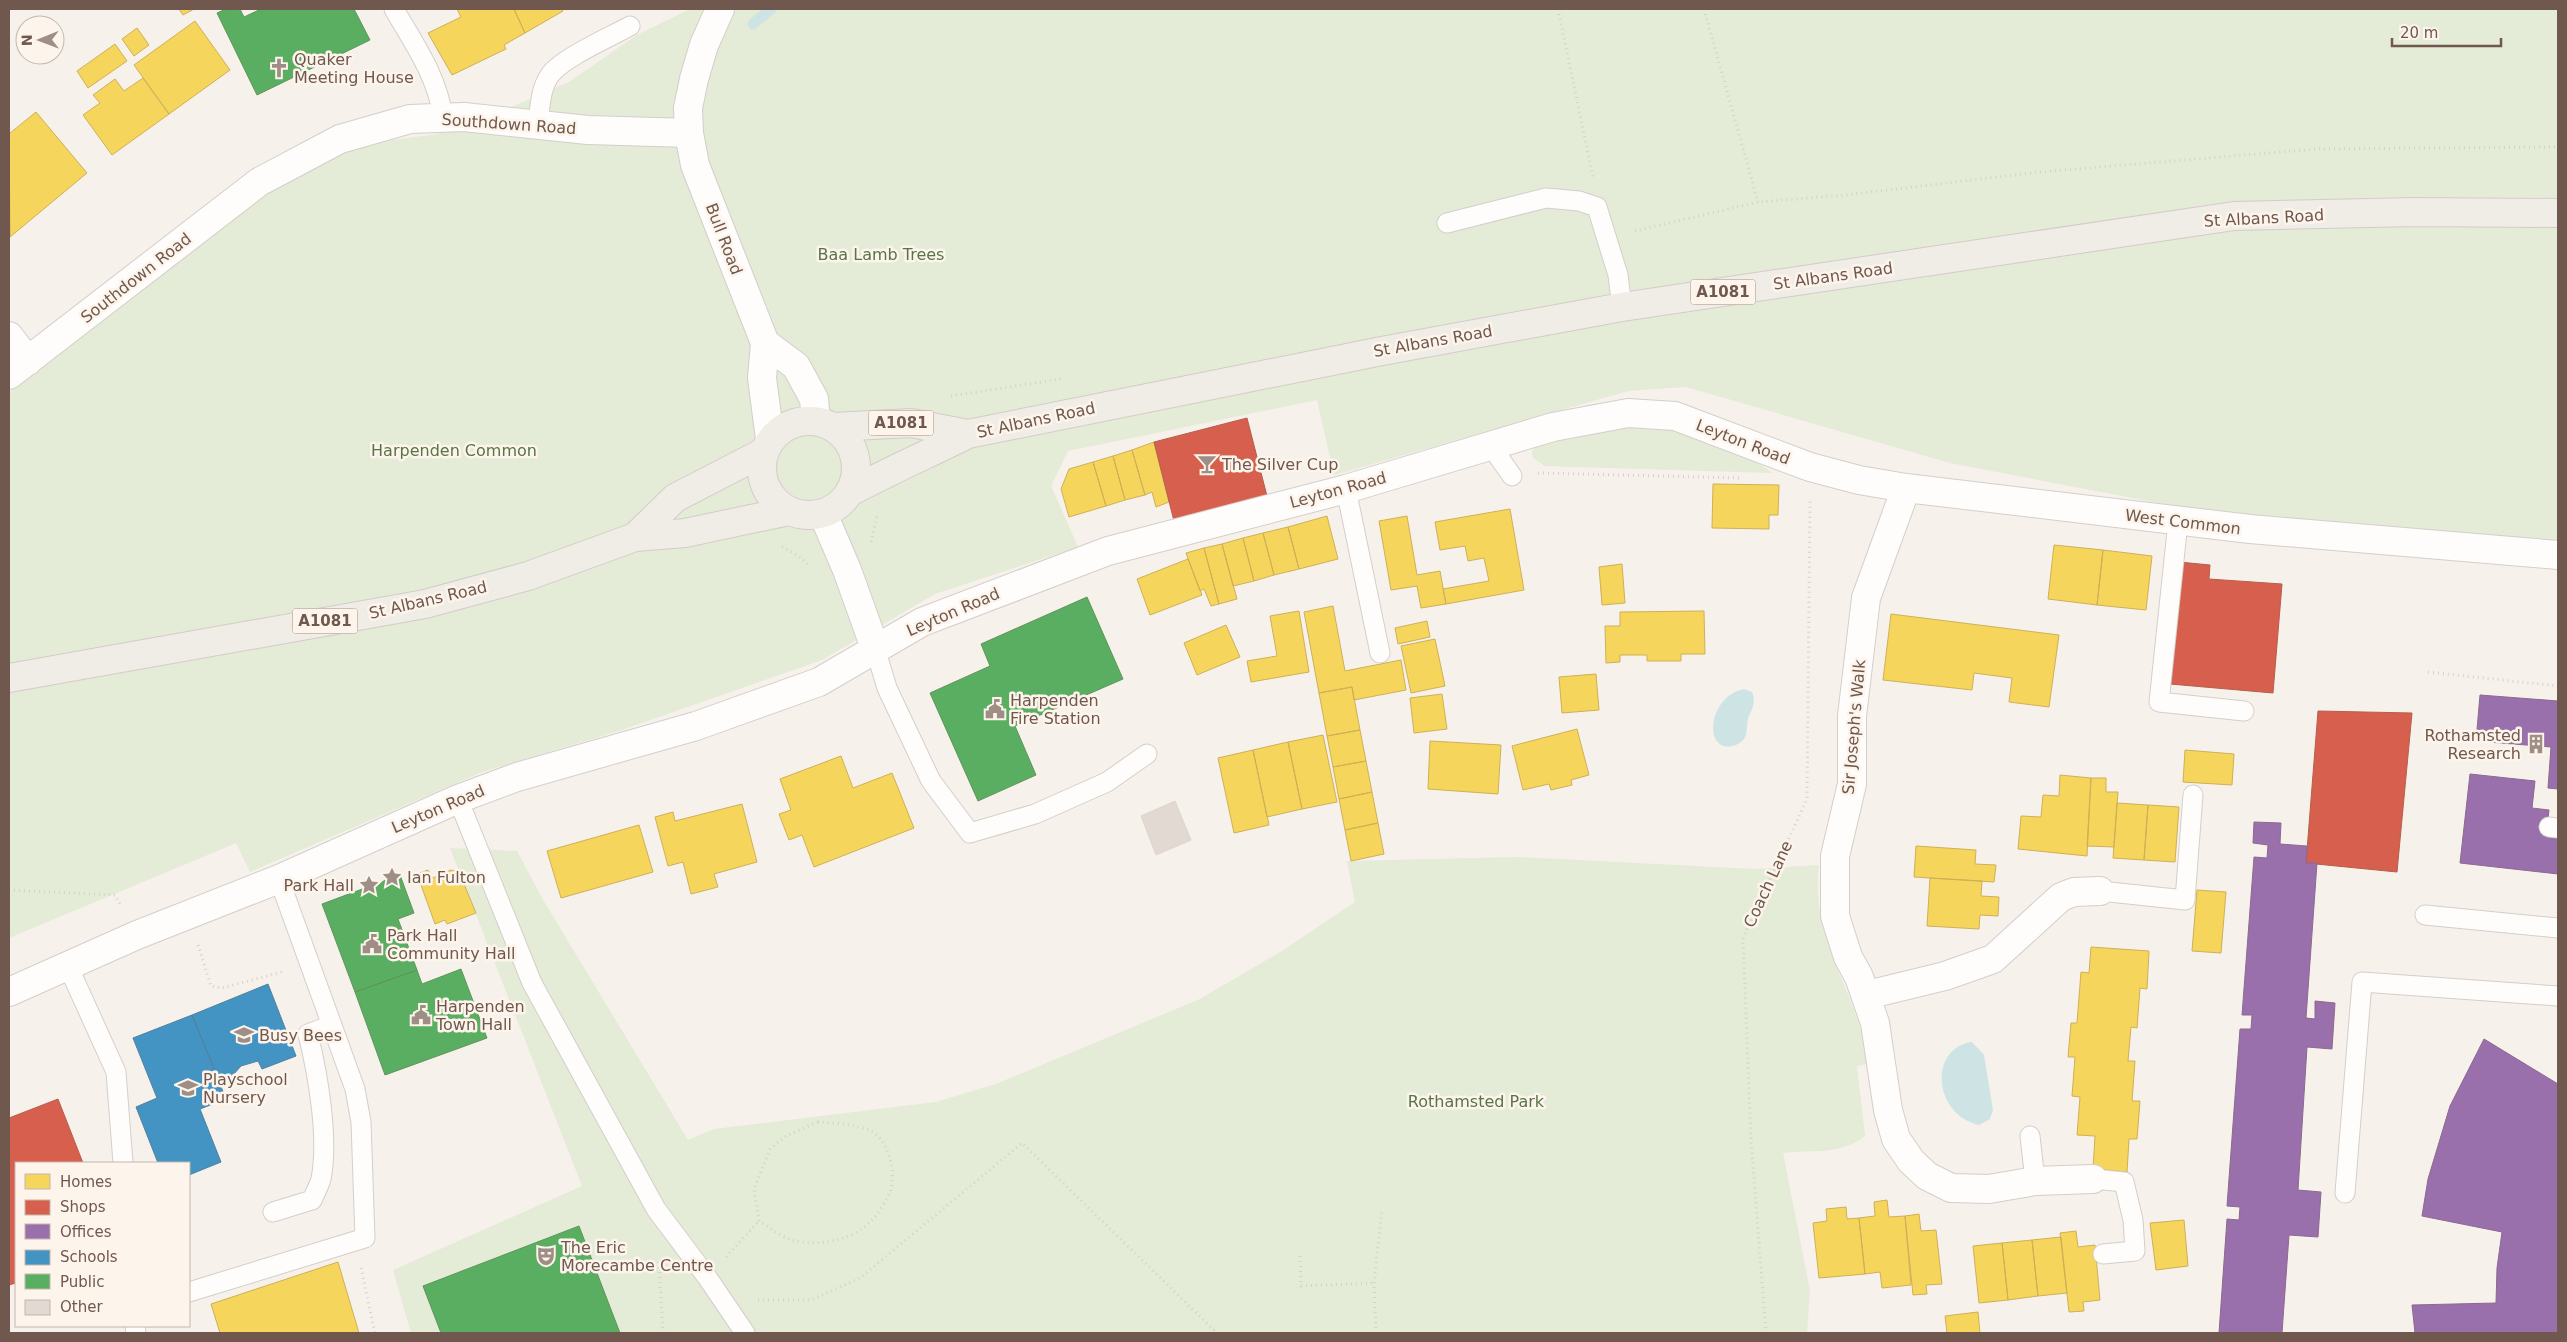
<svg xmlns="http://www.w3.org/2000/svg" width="2567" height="1342" font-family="'DejaVu Sans',sans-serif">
<rect width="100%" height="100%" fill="#f6f1eb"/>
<path fill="#e4ebd7" d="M690 9H2558V542L2273 525 1950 463 1686 387 1628 391 1334 475 1317 400 1068 451 1051 486 1078 547 935 594 822 660 622 730 482 772 250 872 236 843 9 938V392L273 189 340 152 392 140 438 134 514 106 569 82 637 35Z
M1624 427C1637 428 1650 427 1663 428 1692 431 1750 454 1772 473L1545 466 1533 458 1532 452 1536 444Z
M450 848 517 851 542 898 688 1140 714 1129 936 1102 996 1084 1200 999 1282 951 1355 902 1347 861 1518 857 1754 869 1819 865C1809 943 1860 993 1868 1064L1857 1066 1865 1136C1839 1156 1813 1149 1783 1153L1810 1291 1807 1333H411L393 1270 582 1186Z"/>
<path fill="#cee4e4" d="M1744 689 1752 692C1758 707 1748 711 1747 725 1747 733 1746 740 1738 744 1702 760 1706 696 1744 689Z
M1972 1042 1984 1055 1993 1110 1990 1119 1979 1125C1931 1113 1930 1047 1972 1042Z"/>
<path fill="#f6d55c" stroke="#ceb058" d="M179 9H194L183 15Z
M457 9H514L525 33 504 45 506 49 452 75 428 33 461 17Z
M514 9H561L563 11 525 33Z
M195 21 230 70 169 114 134 65Z
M137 28 149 45 134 56 122 39Z
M115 44 127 61 88 88 77 71Z
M143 78 169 114 112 155 83 115 100 103 93 95 115 79 124 91Z
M36 112 87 173 10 237 9 134Z
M1154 442 1169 502 1156 507 1152 492 1145 495 1132 450Z
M1132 450 1145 495 1125 500 1113 456Z
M1113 456 1125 500 1106 506 1093 462Z
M1093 462 1106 506 1069 517 1061 489 1069 469Z
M1713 484 1779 485 1778 515H1769V529L1712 528Z
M1510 509 1524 590 1446 604 1443 589 1489 581 1484 558 1468 561 1465 546 1440 550 1435 522Z
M1327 516 1338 559 1299 569 1288 527Z
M1407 516 1417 575 1440 571 1446 604 1421 608 1417 586 1391 590 1379 521Z
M1288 527 1299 569 1274 575 1263 533Z
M1263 533 1274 575 1254 581 1243 538Z
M1243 538 1254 581 1233 586 1222 544Z
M1222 544 1237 599 1219 604 1204 548Z
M2054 545 2103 550 2097 605 2048 599Z
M1204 548 1219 604 1211 606 1204 589 1200 591 1186 553Z
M2103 550 2152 556 2146 610 2097 605Z
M1188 559 1202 595 1150 615 1137 579Z
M1622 564 1625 603 1602 605 1599 567Z
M1333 606 1345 671 1401 660 1406 690 1354 700 1352 687 1319 693 1304 612Z
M1299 611 1309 672 1251 682 1247 661 1277 656 1270 616Z
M1704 611 1705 654H1681V661H1647V655H1620V662L1606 663 1605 626H1620V612Z
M1891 614 2059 635 2049 707 2009 702 2012 678 1974 673 1972 690 1883 680Z
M1427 621 1430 637 1398 644 1395 628Z
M1226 625 1240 657 1197 675 1184 643Z
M1435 639 1445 686 1411 693 1401 646Z
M1596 674 1599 710 1562 713 1559 677Z
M1352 687 1360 730 1327 736 1319 693Z
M1442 694 1447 729 1414 733 1410 698Z
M1577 729 1589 775 1571 780 1572 785 1551 790 1549 784 1523 790 1512 746Z
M1360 730 1366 761 1333 767 1327 736Z
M1323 735 1337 802 1302 809 1288 742Z
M1430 741 1501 745 1498 794 1428 789Z
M1288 742 1302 809 1267 817 1253 750Z
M1253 750 1269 825 1234 833 1218 758Z
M2185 750 2234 754 2232 785 2183 782Z
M841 756 853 788 892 773 914 828 814 867 802 835 789 840 779 814 791 810 780 779Z
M1366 761 1372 792 1339 799 1333 767Z
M2060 775 2091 778 2087 856 2018 849 2021 816 2041 817 2043 795 2059 796Z
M2091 778H2106V792H2118L2114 847 2087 846Z
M1372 792 1378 823 1345 830 1339 799Z
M2117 803 2148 805 2144 860 2113 858Z
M742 804 757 862 714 874 718 887 691 894 683 862 668 866 655 817 673 812 675 821Z
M2148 805 2179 807 2175 862 2144 860Z
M1378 823 1384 854 1351 861 1345 830Z
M639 825 653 872 561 898 547 851Z
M1916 846 1976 850 1975 864 1996 865 1994 882 1914 877Z
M428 870 433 878 451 870 459 872 476 913 447 924 445 920 435 924 417 874Z
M1930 878 1982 881 1981 896 1999 897 1998 916 1980 915 1979 929 1927 926Z
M2197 890 2226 892 2221 953 2192 951Z
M2091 947 2149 951 2147 989 2140 988 2137 1028 2131 1027 2128 1061H2135L2132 1101H2140L2137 1139H2129L2127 1172 2093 1169 2095 1136 2077 1135 2080 1097 2072 1096 2075 1057H2068L2071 1023H2077L2081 972 2089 973Z
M1887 1200 1889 1217 1905 1216 1911 1285 1882 1288 1880 1272 1865 1274 1859 1218 1875 1216 1874 1202Z
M1846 1207 1847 1219 1859 1218 1865 1274 1819 1278 1813 1223 1827 1221 1826 1209Z
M1919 1214 1921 1231 1936 1230 1942 1284 1926 1285 1927 1294 1913 1295 1905 1216Z
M2184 1220 2188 1266 2156 1270 2150 1223Z
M2076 1231 2078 1247 2095 1245 2100 1300 2083 1302 2084 1311 2069 1312 2060 1233Z
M2061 1237 2067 1293 2038 1296 2032 1240Z
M2032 1240 2038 1296 2008 1300 2002 1243Z
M2002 1243 2008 1300 1979 1303 1973 1246Z
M338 1262 359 1333H220L211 1304Z
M1978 1312 1980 1333H1947L1945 1316Z"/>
<path fill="#d6604d" stroke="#b75e4d" d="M1247 418 1267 496 1174 521 1154 442Z
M2179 562 2210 565 2209 579 2282 584 2273 693 2170 684Z
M2318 711 2412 713 2397 872 2306 863Z
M58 1099 83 1163H16V1283L9 1285V1118Z"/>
<path fill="#9970ab" stroke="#8d698f" d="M2480 695 2558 701V789L2548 788 2551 747 2476 741Z
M2470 774 2535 781 2532 808 2549 810 2546 837 2558 838V874L2460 863Z
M2254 822 2281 823 2280 844 2307 846 2306 863H2317L2306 1018 2315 1019V1001L2335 1003 2332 1049 2307 1047 2298 1190 2321 1192 2318 1237 2289 1235 2282 1333H2219L2227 1219 2239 1220 2240 1207 2227 1206 2240 1029H2251L2252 1015H2242L2254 857 2267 858 2268 845 2253 843Z
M2484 1039 2558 1084V1333H2415L2412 1305 2496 1303 2497 1268 2502 1232 2422 1216 2428 1179 2450 1106Z"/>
<path fill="#4393c3" stroke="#5081a0" d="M268 984 296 1056 262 1069 258 1061 241 1066 233 1075 218 1078 192 1015Z
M192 1015 226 1099 200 1109 221 1162 189 1175V1163H158L136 1107 157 1098 133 1038Z"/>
<path fill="#5aae61" stroke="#61945b" d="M226 9H240L244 17 261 9H354L370 40 257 95 217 13Z
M1087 597 1123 679 1015 726 1036 775 978 801 930 693 990 666 981 644Z
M400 875 414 913 398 919 417 970 355 992 322 904Z
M461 969 487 1038 385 1075 355 992 417 970 422 984Z
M579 1226 620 1333H441L423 1286Z"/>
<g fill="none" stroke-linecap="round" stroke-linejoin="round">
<path stroke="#cee4e4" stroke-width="11" d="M753 24 771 9"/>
</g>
<path fill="#e2d9d3" stroke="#ded4ce" d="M1175 801 1191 840 1156 855 1141 816Z"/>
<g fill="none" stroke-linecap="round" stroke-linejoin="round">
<defs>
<path id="lane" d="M394 9C414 44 438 77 443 118
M538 124C540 108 540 89 550 75 562 58 610 37 630 26
M1447 223 1546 198 1579 201 1597 207 1618 275 1622 307
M1491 446 1512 476
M1346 489 1380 653
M2178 522 2159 702 2244 711
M875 648 887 688 931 781 970 833 1035 814 1107 782 1147 754
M458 799 532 983 656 1209 707 1277 745 1333
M2549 827 2558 828
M2100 891 2185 900 2193 795
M2425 915 2558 928
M68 966 116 1072 123 1163
M2030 1136 2035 1181
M2093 1179 2124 1182 2133 1220 2135 1251 2103 1254
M2345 1193 2362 982 2558 996
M273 1212 312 1200C315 1193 319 1186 321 1179 329 1138 318 1075 308 1034L332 1025
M189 1292 365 1238 361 1122 355 1089 279 879
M135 1326 136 1333"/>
<path id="street" d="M9 336 28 361
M9 375 259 182 340 139 410 119 464 117 588 130 689 133
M1906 488 1866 598 1852 716V784L1835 856V916L1848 957 1859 977 1875 1023 1888 1110 1896 1139 1911 1161 1927 1176 1951 1188 1989 1189 2035 1181 2093 1179
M823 514 847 570 875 648
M9 992 137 935 279 879 458 799 517 777 696 726 819 682 922 622 1108 551 1346 489 1553 427 1628 413 1675 416 1810 467 1859 480 1906 488 2250 529 2558 555
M1867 995 1945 976 1993 959 2061 897 2074 892 2100 891"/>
<path id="secondary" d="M720 9 704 45 694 79 688 108 689 133 695 165 765 343 762 378 770 439
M765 343 796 366 814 399 816 421"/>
<path id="primary" d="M762 468a47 47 0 1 1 94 0a47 47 0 1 1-94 0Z
M833 427 911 423 968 434
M850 492C889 471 928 454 968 434L1382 351 1622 307 2234 216 2415 212 2558 213
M635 537 675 498 762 453
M9 678 425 604 528 576 635 537 685 533 789 511"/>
</defs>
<use href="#lane" stroke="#d5cec9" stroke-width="21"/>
<use href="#street" stroke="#d5cec9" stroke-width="30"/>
<use href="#secondary" stroke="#d5cdc8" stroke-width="30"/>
<use href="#primary" stroke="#d4ccc7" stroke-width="30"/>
<path stroke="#d7d0cb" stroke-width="3" stroke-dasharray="1 4" stroke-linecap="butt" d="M1558 9 1593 177
M1704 9 1758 202
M1635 231 1758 202 1845 195 2040 172 2316 149 2558 147
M951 396 1061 379
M1538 473 1742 478
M871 542 877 516
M782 547 794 553 808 564
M2428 672 2558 686
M9 890 115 895 121 906
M198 945 211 986 222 988 282 972
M818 1122C835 1123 855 1124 871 1131 889 1140 897 1175 890 1192 886 1201 878 1215 871 1221 853 1241 817 1247 792 1240 781 1237 769 1227 759 1221L754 1189 770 1149 786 1136Z
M1300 1256 1301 1286 1374 1283
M726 1257 759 1221
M659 1262 663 1333
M361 1268 375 1333
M758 1300H811L860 1278 1022 1143 1217 1333
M1376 1333 1374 1283 1382 1210
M1766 1333 1751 1139 1743 938 1807 799 1810 501"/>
<use href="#lane" stroke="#fefdfc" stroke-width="19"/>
<use href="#street" stroke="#fefdfc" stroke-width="28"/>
<use href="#secondary" stroke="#fefdfc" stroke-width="28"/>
<use href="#primary" stroke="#f0ece6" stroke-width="28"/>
</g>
<defs>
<symbol id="church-bare" viewBox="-9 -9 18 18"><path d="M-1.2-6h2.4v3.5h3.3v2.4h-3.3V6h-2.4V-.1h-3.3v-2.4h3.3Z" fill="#9f8e85" stroke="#fdf5ec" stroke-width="2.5" paint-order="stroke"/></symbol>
<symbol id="bar-bare" viewBox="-9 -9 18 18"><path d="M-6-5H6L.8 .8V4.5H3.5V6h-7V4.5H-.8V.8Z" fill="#9f8e85" stroke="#fdf5ec" stroke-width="2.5" paint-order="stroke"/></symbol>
<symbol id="civic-bare" viewBox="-9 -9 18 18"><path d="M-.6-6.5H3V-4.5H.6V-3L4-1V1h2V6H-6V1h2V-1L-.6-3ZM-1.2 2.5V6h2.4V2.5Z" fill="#9f8e85" stroke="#fdf5ec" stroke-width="2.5" paint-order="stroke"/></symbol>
<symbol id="building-bare" viewBox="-9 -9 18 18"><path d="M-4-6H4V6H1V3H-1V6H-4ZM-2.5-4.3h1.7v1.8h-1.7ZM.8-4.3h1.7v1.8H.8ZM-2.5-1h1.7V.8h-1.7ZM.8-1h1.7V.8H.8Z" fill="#9f8e85" stroke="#fdf5ec" stroke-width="2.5" paint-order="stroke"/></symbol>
<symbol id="sight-bare" viewBox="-9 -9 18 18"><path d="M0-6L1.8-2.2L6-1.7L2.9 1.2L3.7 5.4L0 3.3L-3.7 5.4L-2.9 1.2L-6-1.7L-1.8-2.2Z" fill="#9f8e85" stroke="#fdf5ec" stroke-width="2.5" paint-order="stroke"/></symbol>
<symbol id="school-bare" viewBox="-9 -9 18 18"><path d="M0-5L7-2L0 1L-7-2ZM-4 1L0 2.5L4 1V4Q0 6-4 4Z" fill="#9f8e85" stroke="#fdf5ec" stroke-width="2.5" paint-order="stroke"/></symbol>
<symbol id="theatre-bare" viewBox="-9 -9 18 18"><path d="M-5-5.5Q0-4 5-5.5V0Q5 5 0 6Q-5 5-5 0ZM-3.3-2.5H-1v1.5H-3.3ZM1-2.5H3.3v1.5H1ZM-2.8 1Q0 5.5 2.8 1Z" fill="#9f8e85" stroke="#fdf5ec" stroke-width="2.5" paint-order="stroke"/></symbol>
</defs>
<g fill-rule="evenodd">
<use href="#church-bare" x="265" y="54" width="28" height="28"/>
<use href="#bar-bare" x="1193" y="450" width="28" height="28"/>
<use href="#civic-bare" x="981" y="695" width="28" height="28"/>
<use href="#building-bare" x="2522" y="730" width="28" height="28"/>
<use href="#sight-bare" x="378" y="863" width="28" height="28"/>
<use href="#sight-bare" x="355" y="871" width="28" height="28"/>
<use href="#civic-bare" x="358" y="930" width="28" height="28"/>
<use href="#civic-bare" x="407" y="1001" width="28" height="28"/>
<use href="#school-bare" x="230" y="1021" width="28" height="28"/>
<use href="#school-bare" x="174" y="1074" width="28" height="28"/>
<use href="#theatre-bare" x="532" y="1242" width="28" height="28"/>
</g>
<g text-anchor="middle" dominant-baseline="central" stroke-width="5" stroke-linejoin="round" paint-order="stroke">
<g fill="#fdf5ec" stroke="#9a877d" stroke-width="1">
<rect x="1690.5" y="279.5" width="65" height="25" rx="4"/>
<rect x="868.5" y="410.5" width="65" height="25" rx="4"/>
<rect x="292.5" y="608.5" width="65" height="25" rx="4"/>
</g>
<g font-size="15" font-weight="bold" fill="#70584e">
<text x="1723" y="292">A1081</text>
<text x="901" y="423">A1081</text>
<text x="325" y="621">A1081</text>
</g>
<g font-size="16" fill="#70584e" stroke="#fdf5ec" text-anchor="start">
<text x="294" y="59">Quaker<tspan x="294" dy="18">Meeting House</tspan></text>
<text x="1222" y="464">The Silver Cup</text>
<text x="1010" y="700">Harpenden<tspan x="1010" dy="18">Fire Station</tspan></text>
<text x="2521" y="735" text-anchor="end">Rothamsted<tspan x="2521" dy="18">Research</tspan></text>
<text x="407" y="877">Ian Fulton</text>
<text x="354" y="885" text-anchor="end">Park Hall</text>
<text x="387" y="935">Park Hall<tspan x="387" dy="18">Community Hall</tspan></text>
<text x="436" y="1006">Harpenden<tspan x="436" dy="18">Town Hall</tspan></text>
<text x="259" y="1035">Busy Bees</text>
<text x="203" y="1079">Playschool<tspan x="203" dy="18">Nursery</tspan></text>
<text x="561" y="1247">The Eric<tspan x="561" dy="18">Morecambe Centre</tspan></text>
</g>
<g font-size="16" fill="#70584e" stroke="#fdf5ec">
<text transform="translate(509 124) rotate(4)">Southdown Road</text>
<text transform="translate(2264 218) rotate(-3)">St Albans Road</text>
<text transform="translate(724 239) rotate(69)">Bull Road</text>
<text transform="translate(1833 276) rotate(-8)">St Albans Road</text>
<text transform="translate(136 278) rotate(-38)">Southdown Road</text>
<text transform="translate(1433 341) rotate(-10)">St Albans Road</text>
<text transform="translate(1036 420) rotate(-12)">St Albans Road</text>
<text transform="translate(1743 442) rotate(21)">Leyton Road</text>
<text transform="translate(1338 490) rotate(-15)">Leyton Road</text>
<text transform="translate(2183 522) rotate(7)">West Common</text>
<text transform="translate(428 600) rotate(-13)">St Albans Road</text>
<text transform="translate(953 612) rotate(-23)">Leyton Road</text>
<text transform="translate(1854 727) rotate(-85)">Sir Joseph's Walk</text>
<text transform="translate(438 809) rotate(-23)">Leyton Road</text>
<text transform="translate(1768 884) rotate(-65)">Coach Lane</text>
</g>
<g font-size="16" fill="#587547" stroke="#fdf5ec">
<text x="881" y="254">Baa Lamb Trees</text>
<text x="454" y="450">Harpenden Common</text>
<text x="1476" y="1101">Rothamsted Park</text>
</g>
</g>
<rect width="2567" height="1342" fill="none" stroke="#70584e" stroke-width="20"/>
<rect x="15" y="1162" width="175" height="165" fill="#fdf5ec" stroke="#c5b6ad"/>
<rect x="25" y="1174" width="25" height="15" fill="#f6d55c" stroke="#c5b6ad"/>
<text x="60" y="1187" font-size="15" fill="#70584e">Homes</text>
<rect x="25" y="1200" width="25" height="15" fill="#d6604d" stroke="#c5b6ad"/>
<text x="60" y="1212" font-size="15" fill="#70584e">Shops</text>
<rect x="25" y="1224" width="25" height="15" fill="#9970ab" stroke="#c5b6ad"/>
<text x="60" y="1237" font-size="15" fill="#70584e">Offices</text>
<rect x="25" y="1250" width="25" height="15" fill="#4393c3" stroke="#c5b6ad"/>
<text x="60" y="1262" font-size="15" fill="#70584e">Schools</text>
<rect x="25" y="1274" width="25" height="15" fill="#5aae61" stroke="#c5b6ad"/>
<text x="60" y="1287" font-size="15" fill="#70584e">Public</text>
<rect x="25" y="1300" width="25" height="15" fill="#e2d9d3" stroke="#c5b6ad"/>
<text x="60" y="1312" font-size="15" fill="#70584e">Other</text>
<g transform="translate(40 40) rotate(269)"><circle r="24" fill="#fdf5ec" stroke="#c5b6ad"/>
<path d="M0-4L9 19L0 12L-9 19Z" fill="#9f8e85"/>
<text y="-8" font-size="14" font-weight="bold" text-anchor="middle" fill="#70584e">N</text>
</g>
<path d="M2392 38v8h109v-8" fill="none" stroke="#70584e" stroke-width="2.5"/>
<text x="2400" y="38" font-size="15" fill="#70584e" stroke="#fdf5ec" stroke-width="4" paint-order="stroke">20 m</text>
</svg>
